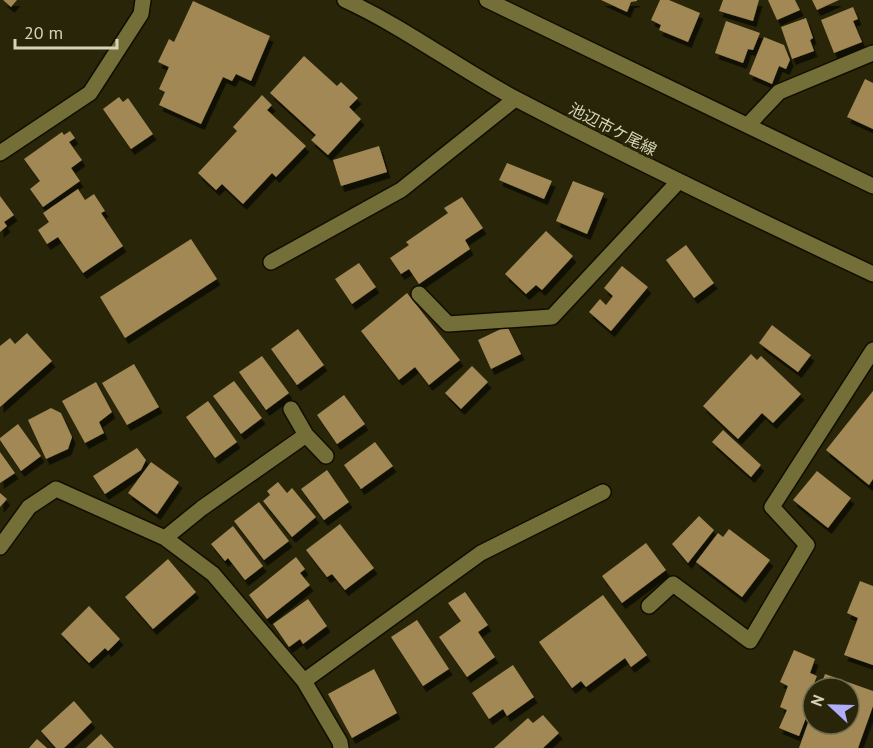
<svg xmlns="http://www.w3.org/2000/svg" width="873" height="748" font-family="'PT Sans','Noto Sans JP',sans-serif">
<defs>
<filter id="shadow"><feDropShadow dx="3.5" dy="6" stdDeviation="0" flood-color="#0009"/></filter>
</defs>
<rect width="100%" height="100%" fill="#282508"/>
<path fill="#a18855" filter="url(#shadow)" d="M3 0H17L11 7Z
M601 0H637V1L631 2 627 12Z
M660 0H669L700 13 688 42 659 30 661 25 651 20Z
M723 0H759L753 21 719 11Z
M768 0H795L800 10 777 20Z
M812 0H839L817 10Z
M193 1 270 36 251 81 236 74 232 81 223 77 201 124 159 105 165 92 159 89 169 67 158 62 169 39 174 42Z
M853 7 858 19 853 21 862 42 834 53 821 20Z
M806 18 813 38 810 40 814 51 792 59 781 27Z
M726 21 760 33 753 50 748 49 743 63 715 53Z
M764 37 784 45 790 60 786 69 779 66 772 84 749 74Z
M304 56 337 86 341 82 358 98 349 107 361 119 328 155 311 140 316 135 270 93Z
M865 79 873 83V129L847 117Z
M262 95 272 105 267 110 306 146 276 177 272 173 243 204 222 184 216 190 198 173 237 131 233 127Z
M119 97 123 102 128 98 153 134 131 149 103 109Z
M70 131 75 138 69 142 82 160 71 168 80 181 43 207 30 189 40 181 24 159 62 132 64 135Z
M379 146 387 172 341 186 333 160Z
M507 163 552 181 544 199 499 180Z
M573 181 604 193 587 234 556 221Z
M78 189 85 200 94 194 105 211 101 213 123 246 83 273 58 237 47 244 38 230 49 222 43 213Z
M0 196 14 215 4 222 7 226 0 232Z
M462 197 483 228 465 240 470 249 419 284 409 269 401 274 390 258 409 245 406 242 448 213 444 208Z
M546 231 573 256 542 290 536 285 526 294 505 274Z
M191 239 217 279 125 338 100 297Z
M686 245 714 283 694 298 666 260Z
M359 263 376 287 352 304 335 279Z
M622 266 648 287 611 331 589 312 600 299 606 305 613 296 604 288Z
M407 293 460 360 429 385 415 367 399 380 361 331Z
M772 325 811 355 798 372 759 343Z
M507 326 521 354 491 369 478 340Z
M298 329 324 365 297 385 271 349Z
M27 333 52 361 0 407V346L10 338 15 344Z
M751 354 757 360 761 356 801 394 773 423 762 413 738 439 703 406Z
M262 356 289 393 266 410 239 372Z
M134 364 159 407 127 425 102 383Z
M472 366 488 382 461 409 445 393Z
M234 381 262 418 241 434 213 396Z
M96 382 112 412 99 422 104 433 85 443 62 401Z
M873 391V479L869 485 826 450Z
M344 395 365 424 337 444 317 415Z
M208 401 237 442 215 458 186 417Z
M51 408 61 413 72 437 68 449 46 459 28 420Z
M18 424 41 456 21 471 0 440V438Z
M723 430 761 465 751 477 712 442Z
M375 442 393 466 361 489 344 465Z
M137 448 146 460 141 470 105 494 93 476Z
M0 452 15 473 0 483Z
M151 462 179 482 157 514 128 493Z
M327 470 349 502 324 520 301 489Z
M817 471 851 498 828 528 793 500Z
M278 482 287 493 292 488 316 517 292 537 263 501 270 495 267 491Z
M0 493 7 499 0 507Z
M259 502 289 541 264 560 234 521Z
M699 516 714 530 688 563 672 544Z
M340 524 374 568 345 590 332 574 327 577 306 550Z
M233 526 263 566 245 580 228 558 225 561 211 544Z
M729 529 770 560 742 597 696 562 718 533 723 537Z
M646 543 666 570 622 603 602 576Z
M296 557 305 569 300 573 310 585 267 619 249 595Z
M168 559 196 592 153 629 125 597Z
M860 581 873 586V665L844 655 858 618 847 613Z
M465 592 488 625 478 632 495 657 467 677 439 637 461 621 448 603Z
M603 595 647 655 631 667 625 658 586 687 581 681 572 688 539 642Z
M308 599 327 626 303 644 300 639 289 647 273 624Z
M89 606 120 639 108 651 105 648 89 663 61 634Z
M417 620 449 669 423 686 391 637Z
M794 650 815 659 810 673 817 676 804 708 809 710 799 736 779 728 787 710 780 707 788 686 780 682Z
M513 665 534 697 507 716 503 709 489 719 472 693Z
M374 669 397 713 352 738 328 694Z
M825 674 873 691V706L858 748H799L813 709V724H849V688H820Z
M74 701 92 722 64 748H56L41 731Z
M543 715 559 733 543 748H494L528 718 533 723Z
M101 734 114 748H86Z
M37 739 47 748H29Z"/>
<g fill="none" stroke-linecap="round" stroke-linejoin="round">
<defs>
<path id="minor" d="M345 0C406 28 459 69 518 100 635 161 754 218 873 274
M487 0 873 186
M749 124 779 92 873 53
M0 153 90 93 141 14 143 0
M271 262 401 190 515 99
M419 294 448 324 552 317 678 182
M291 409 306 435 326 456
M165 538 202 508 306 435
M0 547 29 507 56 489 165 538 213 574 304 681 340 742 341 748
M649 606 673 584 750 641 807 545 772 507 873 350
M304 681 481 553 603 492"/>
</defs>
<use href="#minor" stroke="#110e00" stroke-width="18"/>
<use href="#minor" stroke="#746f39" stroke-width="15"/>
</g>
<g text-anchor="middle" dominant-baseline="central" stroke-width="6" stroke-linejoin="round" paint-order="stroke">
<g font-size="16" fill="#d5d4b8" stroke="#282508">
<text transform="translate(613 129) rotate(27)">池辺市ケ尾線</text>
</g>
</g>
<g transform="translate(831 706) rotate(292)"><circle r="28" fill="#282508" stroke="#6d6b4e" stroke-width="1.5"/>
<path d="M0-4.5L10 22L0 15L-10 22Z" fill="#afaefa"/>
<text y="-9" font-size="16" font-weight="bold" text-anchor="middle" fill="#d5d4b8">N</text>
</g>
<path d="M15 39v9h102v-9" fill="none" stroke="#d5d4b8" stroke-width="3"/>
<text x="24" y="39" font-size="18" fill="#d5d4b8" stroke="#282508" stroke-width="4.5" paint-order="stroke">20 m</text>
</svg>
